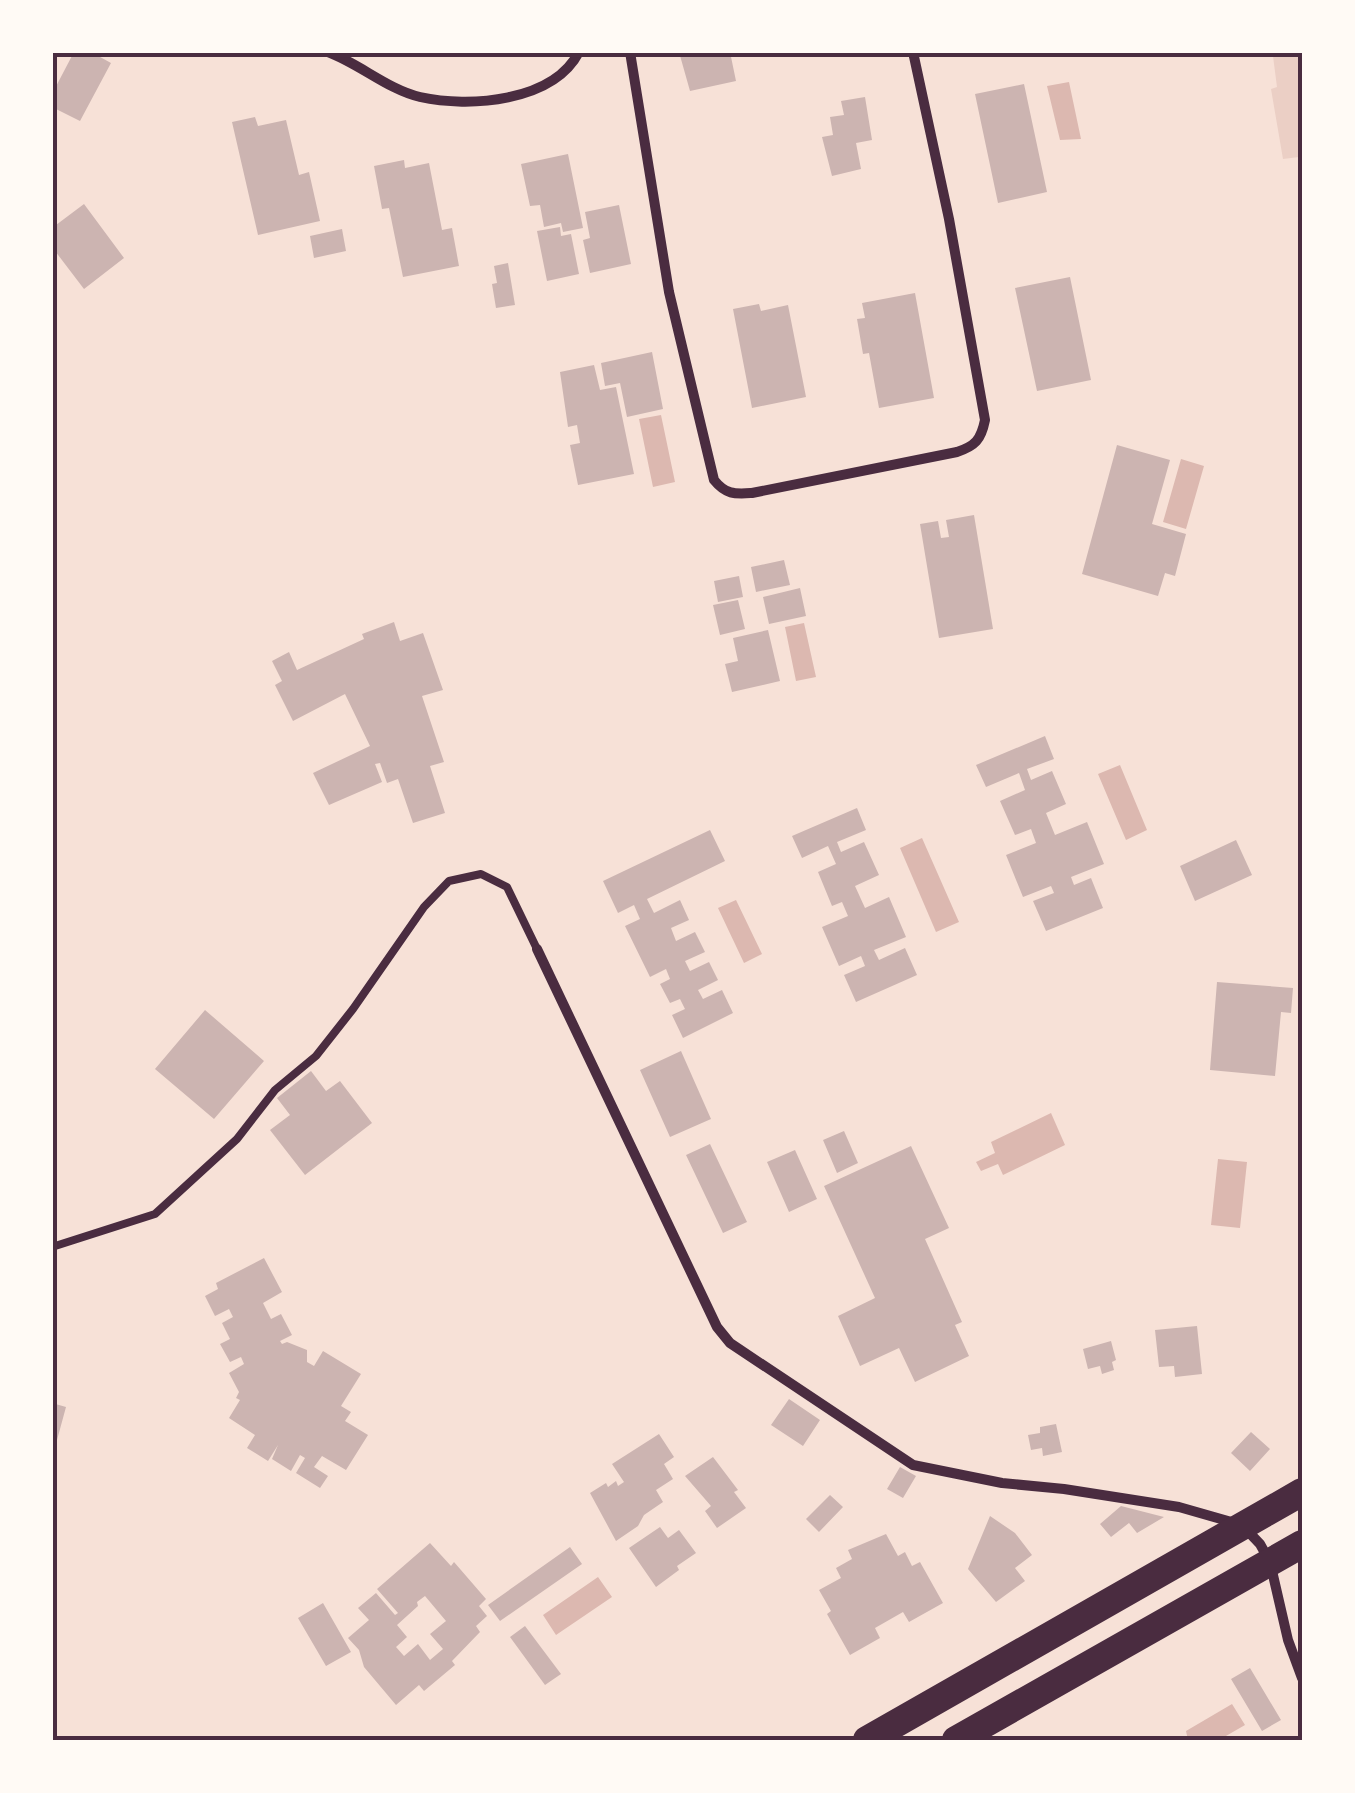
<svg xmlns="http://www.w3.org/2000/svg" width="1355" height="1793" font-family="Cabin,sans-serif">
<rect width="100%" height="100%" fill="#f7e1d7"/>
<path fill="#ebcfc5" d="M1298 53 1302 82 1301 170 1299 157 1283 159 1271 89 1277 87 1273 56Z"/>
<path fill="#dcb8b0" d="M1069 82 1081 139 1060 140 1047 86Z
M661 415 675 482 653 487 639 419Z
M1181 459 1204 466 1186 529 1163 522Z
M804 623 816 677 796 681 785 627Z
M1120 765 1147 830 1126 840 1098 774Z
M922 838 959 922 936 932 900 848Z
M736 900 762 954 744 963 718 908Z
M1051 1113 1065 1145 1003 1175 998 1164 981 1171 976 1162 995 1153 991 1142Z
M1218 1159 1247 1162 1240 1228 1211 1225Z
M598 1577 612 1597 556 1635 543 1615Z
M1232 1704 1245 1725 1219 1740H1188L1186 1731Z"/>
<path fill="#ccb4b1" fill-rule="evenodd" d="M74 52H91L111 63 80 121 52 107V94Z
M679 52H730L736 81 690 91Z
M1024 84 1047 192 998 203 975 94Z
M865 97 872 140 856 143 861 169 832 176 822 137 833 135 830 117 844 115 841 101Z
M255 117 258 126 286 120 299 175 309 172 320 221 258 235 232 122Z
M568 154 583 228 563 232 561 223 544 227 540 205 530 206 521 164Z
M404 160 405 168 429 163 442 230 452 228 459 266 403 277 389 208 382 209 374 166Z
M84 204 124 258 84 289 52 247V228Z
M619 205 631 264 590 273 583 240 590 238 585 212Z
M560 227 561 236 571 234 579 274 547 281 537 231Z
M342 229 346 251 314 258 310 236Z
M508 263 515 305 496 308 492 284 497 283 494 266Z
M1070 277 1091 380 1037 391 1015 288Z
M915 293 934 398 879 408 869 353 863 354 857 319 865 318 862 303Z
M759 304 761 311 788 305 806 397 752 408 733 309Z
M652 352 663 409 627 417 620 383 605 386 601 363Z
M594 365 600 390 616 387 634 474 578 485 570 445 580 443 577 425 568 427 560 372Z
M1117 445 1170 460 1152 524 1186 534 1175 576 1165 573 1158 596 1082 574Z
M974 515 993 629 939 638 920 524 938 521 941 538 949 537 946 520Z
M784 560 790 585 756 592 751 567Z
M739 576 743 597 718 602 714 581Z
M800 588 806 616 769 624 763 597Z
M738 600 745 629 720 635 713 605Z
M394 622 400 641 423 633 443 690 422 696 444 762 430 766 445 813 413 823 398 779 387 783 380 763 375 764 382 782 329 805 313 773 370 746 345 694 293 721 275 685 282 681 272 661 289 652 297 670 364 639 362 634Z
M768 630 780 681 732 692 725 664 738 661 733 638Z
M1045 736 1054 759 1027 769 1031 780 1052 771 1066 804 1046 813 1055 835 1087 822 1104 864 1071 877 1074 885 1091 878 1103 908 1046 931 1033 901 1054 893 1051 886 1023 897 1006 855 1036 843 1031 829 1015 835 1000 801 1025 790 1019 773 986 787 976 765Z
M857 808 866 830 837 842 841 852 864 842 879 875 855 886 865 908 889 897 906 937 874 950 879 960 905 948 917 975 856 1002 844 975 865 966 861 956 839 966 822 927 848 916 842 902 832 906 818 872 836 864 828 846 802 858 792 836Z
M710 830 725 861 647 899 654 913 680 900 689 920 671 928 676 941 695 932 705 952 685 961 690 971 709 962 718 980 698 990 703 999 722 990 733 1013 683 1038 672 1015 685 1009 680 999 670 1003 660 984 670 979 666 969 650 977 625 926 640 919 634 905 618 913 603 881Z
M1236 840 1252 875 1195 901 1180 866Z
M1217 982 1293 988 1291 1013 1281 1012 1275 1076 1210 1070Z
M205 1010 264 1061 214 1119 155 1069Z
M681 1051 711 1119 670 1137 640 1070Z
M311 1071 326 1091 340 1081 372 1123 305 1175 270 1130 290 1115 277 1098Z
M844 1131 858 1163 837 1173 823 1140Z
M710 1144 747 1222 723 1233 686 1155Z
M911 1146 949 1228 925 1239 962 1322 955 1325 969 1356 915 1382 899 1348 860 1366 838 1316 875 1298 824 1186Z
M795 1150 817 1199 789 1212 767 1162Z
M264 1258 282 1292 263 1303 271 1319 281 1314 292 1335 280 1341 282 1344 287 1342 307 1350V1362L314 1366 323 1351 361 1374 341 1406 351 1412 345 1421 368 1435 346 1470 322 1456 314 1467 328 1476 320 1488 296 1473 305 1458 300 1455 291 1471 272 1459 278 1445 268 1461 247 1448 255 1435 229 1418 240 1400 236 1398 239 1392 229 1373 244 1364 241 1357 230 1362 220 1344 230 1339 222 1323 233 1317 229 1309 215 1316 205 1296 218 1289 216 1283Z
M1197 1326 1202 1374 1175 1377 1174 1366 1159 1367 1155 1330Z
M1111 1341 1116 1360 1112 1362 1114 1370 1102 1374 1100 1366 1088 1369 1083 1349Z
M789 1399 820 1420 803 1446 771 1425Z
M52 1403 66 1407 57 1440 52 1444Z
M1056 1424 1062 1452 1043 1456 1042 1448 1031 1450 1028 1435 1040 1433V1427Z
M1251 1432 1270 1449 1250 1471 1231 1453Z
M659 1434 674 1457 664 1464 673 1479 656 1490 663 1502 644 1515 638 1526 616 1541 590 1493 606 1483 608 1487 616 1481 618 1486 624 1482 612 1464Z
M713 1457 738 1490 734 1492 746 1508 717 1528 705 1511 711 1506 685 1476Z
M900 1467 916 1476 903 1498 887 1489Z
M830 1495 843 1507 819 1532 806 1519Z
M1121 1506 1164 1517 1137 1533 1129 1523 1111 1537 1100 1524Z
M990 1516 1015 1533 1032 1555 1015 1568 1025 1581 996 1602 968 1569Z
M660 1527 668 1538 679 1530 696 1553 677 1566 679 1570 656 1587 629 1548Z
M886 1534 898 1556 905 1552 912 1566 920 1562 943 1603 909 1622 903 1612 875 1628 880 1638 850 1655 827 1614 831 1611 819 1590 841 1578 836 1568 852 1559 848 1550Z
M430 1543 451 1566 454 1562 486 1599 479 1606 487 1616 476 1626 480 1632 452 1661 455 1665 424 1691 419 1685 396 1705 364 1667 359 1650 348 1638 369 1620 358 1608 376 1593 395 1615 398 1613 377 1589ZM425 1596 446 1621 430 1634 443 1649 430 1660 418 1644 404 1656 396 1647 407 1637 397 1625 418 1606 417 1602Z
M570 1547 582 1564 500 1621 488 1605Z
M323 1603 351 1652 326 1666 298 1618Z
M525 1626 561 1674 545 1685 510 1637Z
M1250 1668 1281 1720 1262 1731 1231 1679Z"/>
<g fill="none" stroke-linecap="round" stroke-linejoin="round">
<path stroke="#4a2c40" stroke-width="8" d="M52 1247 155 1214 237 1139 275 1090 316 1056 353 1009 424 907 449 881 481 874 507 887 537 949"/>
<path stroke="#4a2c40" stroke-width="10" d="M328 52C360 64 387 89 420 97 469 108 553 102 579 52
M630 52 669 292 714 480C726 495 735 494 752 493L957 452C975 446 981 440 985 420L949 219 913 52
M537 949 717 1327 730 1343 913 1465 1002 1483 1064 1489 1179 1507 1242 1525 1260 1544 1270 1562 1288 1640 1302 1678"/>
<path stroke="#4a2c40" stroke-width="28" d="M867 1740 1302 1492
M956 1740 1302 1544"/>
</g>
<rect width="1355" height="1793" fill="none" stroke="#fffaf5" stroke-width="110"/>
<rect x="55" y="55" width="1245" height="1683" fill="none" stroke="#4a2c40" stroke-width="4"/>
</svg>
